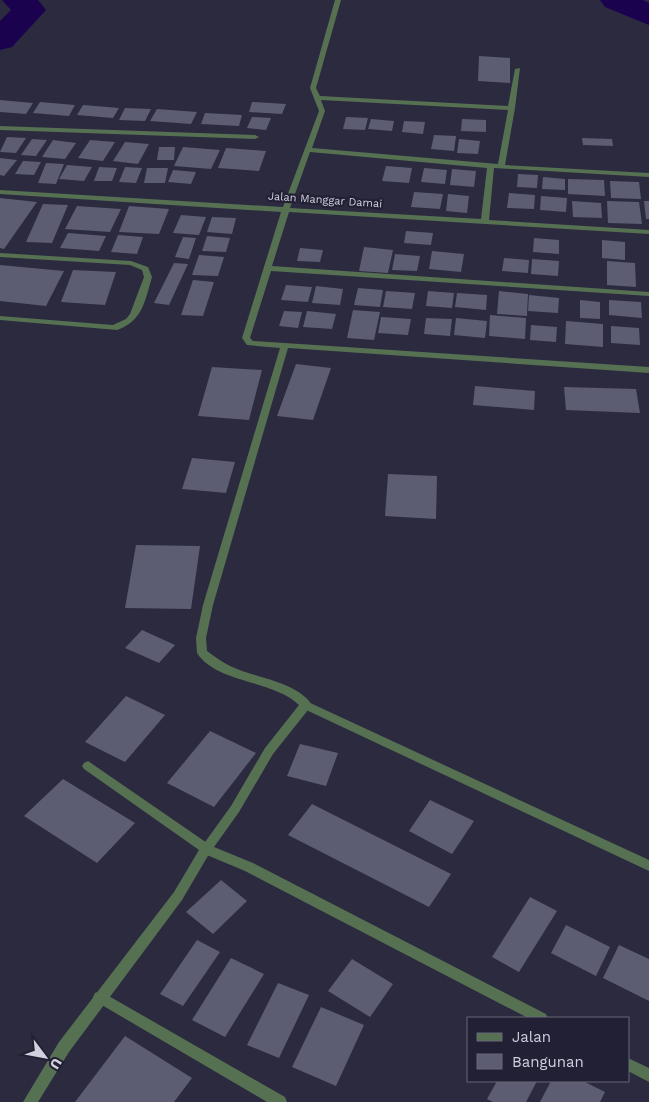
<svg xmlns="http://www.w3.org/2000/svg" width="649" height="1102" font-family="'Work Sans',sans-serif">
<rect width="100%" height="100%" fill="#2b2a3f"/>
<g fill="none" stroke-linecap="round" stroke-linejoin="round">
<path fill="#1b024e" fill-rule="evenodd" d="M2 0H38L46 10 12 47 0 50V21L11 10Z
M600 0H643L649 3V25L605 7Z"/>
</g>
<path fill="#5c5c73" d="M479 56 510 58V83L478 81Z
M0 100 33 103 26 114 0 112Z
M40 102 75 105 69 116 33 113Z
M252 102 286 104 282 114 249 112Z
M83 105 119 108 113 118 77 115Z
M125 108 151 109 145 121 119 120Z
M157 109 197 112 191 124 150 121Z
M205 113 242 115 239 126 201 124Z
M252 117 271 118 266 130 247 128Z
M346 117 368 118 365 130 343 129Z
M371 119 394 121 392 131 368 129Z
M462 119 486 120V132L461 131Z
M404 121 425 122 423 134 402 132Z
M434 135 456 136 454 151 431 149Z
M7 137 26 138 16 153 0 152Z
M582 138 612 139 613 146 583 145Z
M32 139 47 140 36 156 21 155Z
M459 139 480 141 478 154 457 153Z
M53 140 76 143 65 159 42 157Z
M90 140 115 142 103 161 78 158Z
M125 142 149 144 138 164 113 161Z
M159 147H175L174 160H157Z
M183 147 220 150 211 169 174 166Z
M226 148 266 151 259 171 218 168Z
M0 158 17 160 4 176 0 175Z
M23 161 41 162 34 175 15 174Z
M46 163 64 164 56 184 38 183Z
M67 165 92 167 84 181 59 179Z
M386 166 412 168 409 183 382 181Z
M99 167 117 168 112 181H94Z
M125 167 142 168 136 183 119 182Z
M147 168H168L165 183H144Z
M424 168 447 170 445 184 421 182Z
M452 169 476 171 474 187 450 185Z
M173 170 196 172 191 184 168 182Z
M518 174 538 175 537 188 517 187Z
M543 177 565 179V190L542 189Z
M568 179 604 180 605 196 568 194Z
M610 181 639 182 641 199 611 198Z
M414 192 443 194 440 209 411 207Z
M509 193 535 195 534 209 507 208Z
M448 194 469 196 467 213 446 211Z
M541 196 567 198 566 212 540 210Z
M0 198 37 202 4 249 0 248Z
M572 201 601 203 602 218 573 217Z
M607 201 639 202 642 224 608 223Z
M644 201H649V219H646Z
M43 204 68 205 52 243 26 242Z
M77 206 121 209 110 232 65 229Z
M129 206 169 209 159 234 119 232Z
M181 215 206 217 199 235 173 233Z
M212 217 236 218 232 234 207 232Z
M406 231 433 233 431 245 404 243Z
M68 233 106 236 99 251 60 248Z
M118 235 143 237 137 254 111 252Z
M207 236 230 238 226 252 202 251Z
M183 237 196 238 189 259 175 257Z
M534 238 559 240V254L533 252Z
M602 240 625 242V260L602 258Z
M364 247 393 250 388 273 359 271Z
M300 248 323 250 320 262 297 261Z
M432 251 464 254 461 272 429 269Z
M395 254 420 256 417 271 392 270Z
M199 255 224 257 218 276 192 275Z
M504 258 529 260 528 273 502 271Z
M532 259 559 261 558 276 531 274Z
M607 261 635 263 636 287 607 285Z
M174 263 188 264 169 305 154 303Z
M0 265 64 271 46 306 0 301Z
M73 270 116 272 105 305 61 302Z
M193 280 214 282 203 316 181 315Z
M286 285 312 287 308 302 281 300Z
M316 286 343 289 340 305 312 303Z
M358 288 383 290 380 307 354 305Z
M386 291 415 293 412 309 383 307Z
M428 291 454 293 452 308 426 306Z
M499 291 528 294 527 316 497 314Z
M457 293 487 295 486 310 455 307Z
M529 295 559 298 558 313 528 311Z
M580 300 600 302V319L580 318Z
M609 300 641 302 642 318 609 315Z
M353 310 380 312 374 340 347 338Z
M284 311 302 312 298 328 279 326Z
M307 311 336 314 332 329 303 327Z
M490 315 526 318 525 339 489 336Z
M381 317 411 319 408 335 378 333Z
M426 318 452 319 450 336 424 334Z
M456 318 487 321 485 338 454 335Z
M566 321 603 324V347L565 344Z
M531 325 557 327 556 342 530 340Z
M611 326 639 328 640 345 611 343Z
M296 364 331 368 313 420 277 416Z
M212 367 262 370 249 420 198 416Z
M475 386 535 391 534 410 473 405Z
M564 387 636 389 640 413 566 410Z
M192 458 235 462 226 493 182 489Z
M388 474 437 476 436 519 385 516Z
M136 545 200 546 191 609 125 608Z
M142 630 175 645 159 663 125 648Z
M126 696 165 715 125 762 85 742Z
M210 731 256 753 214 807 167 783Z
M300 744 338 753 326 786 287 776Z
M63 779 135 823 97 863 24 816Z
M430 800 474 821 452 854 409 831Z
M312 804 451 874 429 907 288 835Z
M221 880 247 901 213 934 186 912Z
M530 897 557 911 519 972 492 957Z
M566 925 610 947 596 976 551 953Z
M197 940 220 952 183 1006 160 994Z
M619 945 649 959V1001L603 978Z
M231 958 264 974 225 1037 192 1020Z
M352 959 393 984 370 1017 328 991Z
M278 983 309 995 279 1058 247 1045Z
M321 1007 364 1025 336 1086 292 1067Z
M125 1036 192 1078 174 1102H75Z
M497 1081H537L526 1102H493L487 1099Z
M551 1081H583L605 1092 600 1102H540Z"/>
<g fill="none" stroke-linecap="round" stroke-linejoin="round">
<path fill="#567052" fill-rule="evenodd" d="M306 701 649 860V871L302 708 300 705 302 702Z
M88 761 210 845 212 849 182 900 69 1052 38 1102H23L59 1042 174 892 199 850 84 769 82 766 84 763Z"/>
<path fill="#567052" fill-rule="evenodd" d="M335 0H341L316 88 320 96 508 106 515 69 520 68 515 108 505 165 649 173V177L494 168 489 220 649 230V234L289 212 272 266 649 292V296L271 271 250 338 253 341 649 367V373L288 348 213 605 206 638 207 651C215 657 222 662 230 666 254 678 297 681 312 705L273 754 239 812 214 847 253 863 546 1014 548 1018H528L245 871 202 853 200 849 231 806 265 748 299 705C273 680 216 683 197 653L196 638 203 605 280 348 247 345 242 338 281 212 0 194V190L283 207 319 111 310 88ZM321 100 508 110 498 164 312 148 325 111ZM310 152 487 168 481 219 290 208Z
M0 126 255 135 259 137 255 139 0 130Z
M0 253 131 261 148 267 152 277C145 300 143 321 117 330L0 320V316L113 325 126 319 130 314 144 277 142 270 130 265 0 257Z
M100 991 285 1097 287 1102H267L95 1001 93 997 95 993Z
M628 1058 649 1068V1082L628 1071Z"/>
</g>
<g text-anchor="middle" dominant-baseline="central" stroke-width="4.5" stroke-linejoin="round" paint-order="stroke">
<g font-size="11" fill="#d1d0de" stroke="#222034">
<text transform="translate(325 200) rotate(4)">Jalan Manggar Damai</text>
</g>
</g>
<rect x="467" y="1017" width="162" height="65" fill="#222034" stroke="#686678"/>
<rect x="477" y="1033" width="25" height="8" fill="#567052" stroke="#686678"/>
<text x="512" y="1042" font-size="15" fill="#d1d0de">Jalan</text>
<rect x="477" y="1054" width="25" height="15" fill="#5c5c73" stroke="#686678"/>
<text x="512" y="1067" font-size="15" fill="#d1d0de">Bangunan</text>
<g transform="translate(45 1057) rotate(122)" stroke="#222034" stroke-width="4" paint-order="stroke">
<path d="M0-4L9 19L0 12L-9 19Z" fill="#d1d0de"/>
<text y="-8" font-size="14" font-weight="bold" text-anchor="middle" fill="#d1d0de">U</text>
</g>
</svg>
